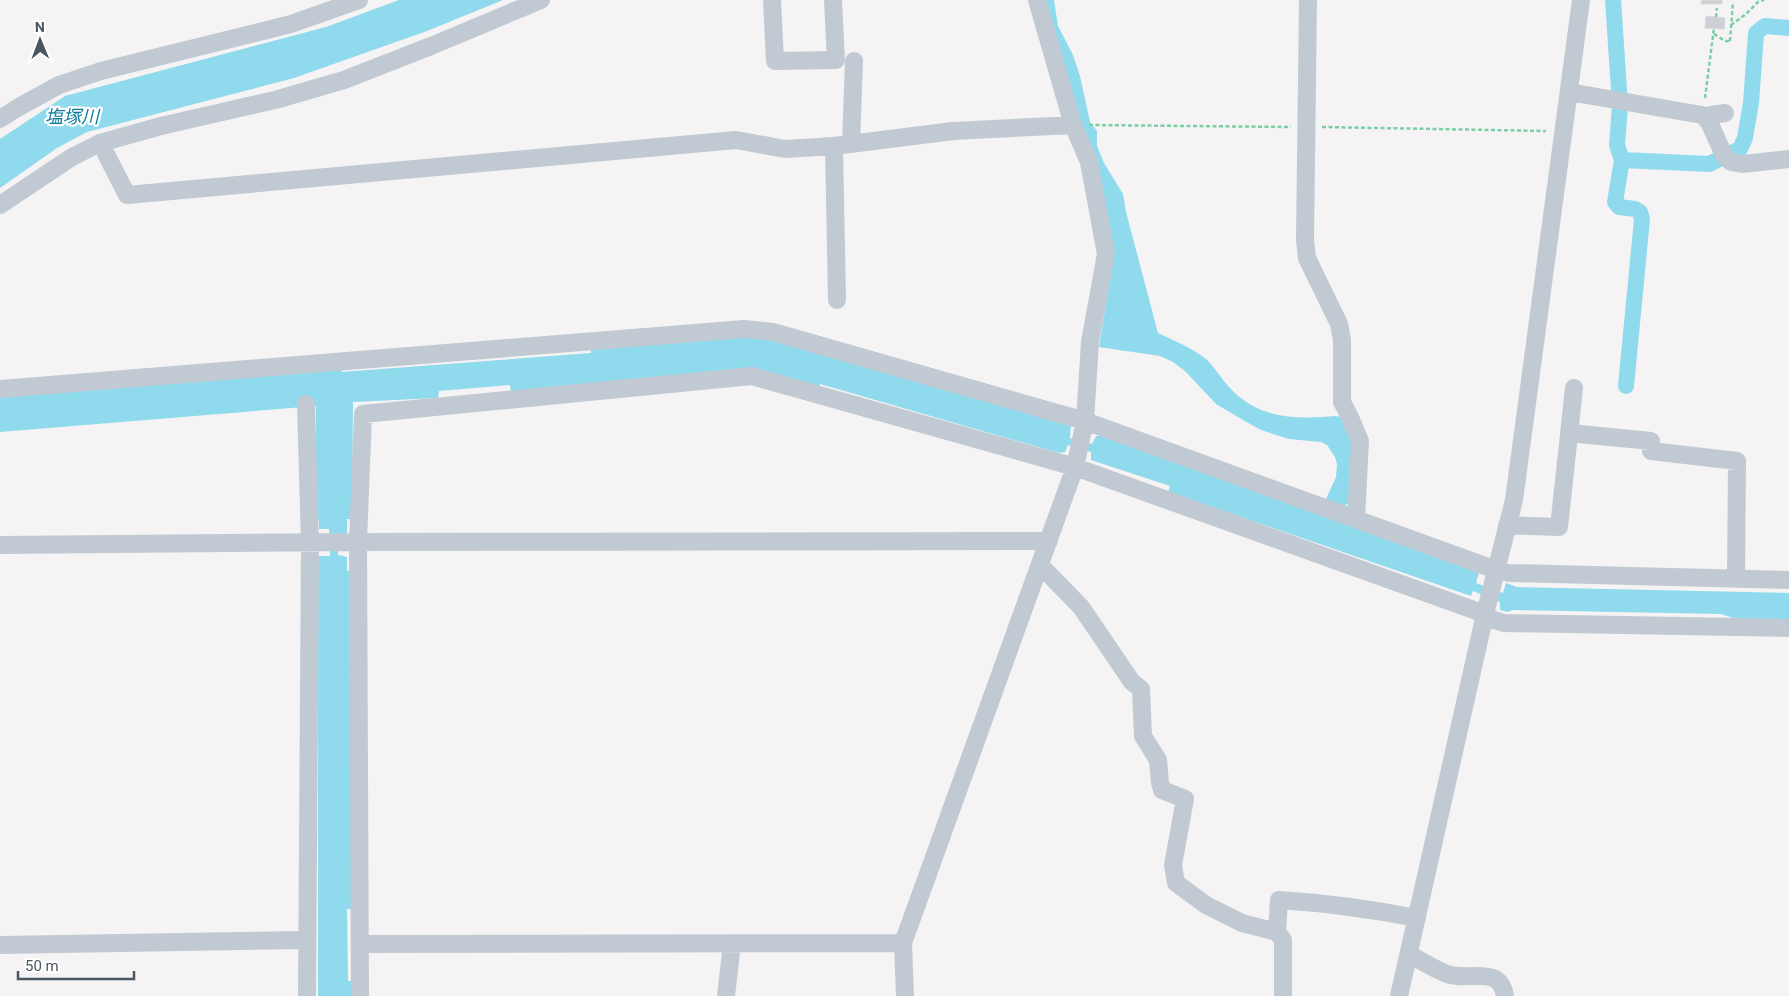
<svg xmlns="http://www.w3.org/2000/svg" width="1789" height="996" font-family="Roboto,'Noto Sans JP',sans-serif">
<rect width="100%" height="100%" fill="#f5f3f3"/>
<path fill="#90daee" d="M399 0H503L427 31 294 78 87 132 57 148 0 188V139L65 96 326 27Z
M1044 0H1054L1058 26 1073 55 1080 76 1090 122 1097 131V146L1104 163 1123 194 1126 212 1158 333C1173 340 1189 347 1202 356 1213 363 1220 378 1230 388 1260 420 1296 419 1336 416L1344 418 1355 443 1353 500 1343 507 1326 499 1336 477 1337 464 1335 457 1327 445 1321 442 1289 439 1261 430 1243 420 1216 404 1185 371 1173 362 1160 356 1099 347 1114 253Z
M746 335 765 338 1071 424 1070 438 1092 444 1096 436H1104L1479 573 1476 583 1503 593 1506 583 1517 587 1789 593V621L1739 620 1721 614 1512 610 1508 612 1500 610V602L1473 591 1471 596 1168 492 1170 486 1091 460V452L1068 445 1065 452 1059 453 820 384 818 389 753 370 511 392 510 385 439 391 438 398 353 402 352 519H347V535H338V555L347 557V571H351L352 909H347L348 981H354V996H318V556H330L329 529H319V520L316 518V406L0 432V397L341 369 342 372 591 353V348Z"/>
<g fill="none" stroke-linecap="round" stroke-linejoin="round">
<path stroke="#90daee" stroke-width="16" d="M1613 0 1620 105 1617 145 1622 160 1615 202 1619 207 1635 209 1640 212 1642 219 1626 386
M1622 160 1709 164 1740 149 1745 138 1751 103 1756 33 1765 26 1789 28"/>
</g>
<path fill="#cdcfd5" stroke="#d7d9de" d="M1702 0H1722V4H1701Z
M1706 16 1725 18 1724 29 1705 28Z"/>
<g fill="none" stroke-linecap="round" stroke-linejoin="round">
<path stroke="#7ad0a6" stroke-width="2.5" stroke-dasharray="4 2.5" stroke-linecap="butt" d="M1716 17 1717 8
M1731 25 1746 14 1758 2 1764 0
M1714 34 1725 41H1731
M1730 41 1733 2
M1705 98 1714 28
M1089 125 1291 127
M1322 127 1546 131"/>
<path stroke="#c1cad2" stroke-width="18" d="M772 0 775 61 836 60 833 0
M1308 0 1305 240 1307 258 1339 324 1342 340V402L1349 415 1360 441 1356 519
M1569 92 1702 115 1709 122 1724 155 1731 162 1742 164 1789 159
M0 119 19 107 59 85 101 71 291 24 359 0
M1707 119 1711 115 1725 113
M851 144 854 61
M834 146 837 300
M106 154 127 195 736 140 785 149 834 146 953 131 1073 125
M0 205 72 157 100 143 161 126 275 100 344 80 431 46 541 0
M0 389 744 329 773 332 1085 421 1499 571 1510 573 1789 580
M306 404 310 543 307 996
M1569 433 1651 441V451L1737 461 1736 579
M1507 525 1559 527 1574 388
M0 545 358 542 1049 541
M1040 565 1081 607 1132 682 1141 689 1143 736 1158 760 1160 783 1162 790 1185 799 1173 865 1176 883 1206 905 1242 923 1277 932 1279 900C1327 903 1370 909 1417 918
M1485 617 1504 623 1789 628
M1277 932 1283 940V996
M903 943 905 996
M360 944 903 943 1075 467 1085 421 1090 342 1106 254 1089 162 1073 125 1037 0
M0 945 307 940
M1409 954C1421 961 1434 969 1447 974 1468 982 1500 964 1505 996
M360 996 358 542 363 414 752 376 1075 467 1485 614
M726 996 732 944
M1399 996 1485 614 1514 500 1581 0"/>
</g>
<g text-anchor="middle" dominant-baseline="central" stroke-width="4.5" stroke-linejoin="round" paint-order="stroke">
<g font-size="18" font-style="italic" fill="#0c7c9b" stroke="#fff">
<text x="72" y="116">塩塚川</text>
</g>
</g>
<g transform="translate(40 40) rotate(359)" stroke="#ffffff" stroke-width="4" paint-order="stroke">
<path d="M0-4L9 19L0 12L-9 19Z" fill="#4a5661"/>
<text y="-8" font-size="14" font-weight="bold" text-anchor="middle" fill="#4a5661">N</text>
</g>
<path d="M18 971v8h116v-8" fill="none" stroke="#4a5661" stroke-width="2.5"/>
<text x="25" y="971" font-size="15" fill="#4a5661" stroke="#ffffff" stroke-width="4" paint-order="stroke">50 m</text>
</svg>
